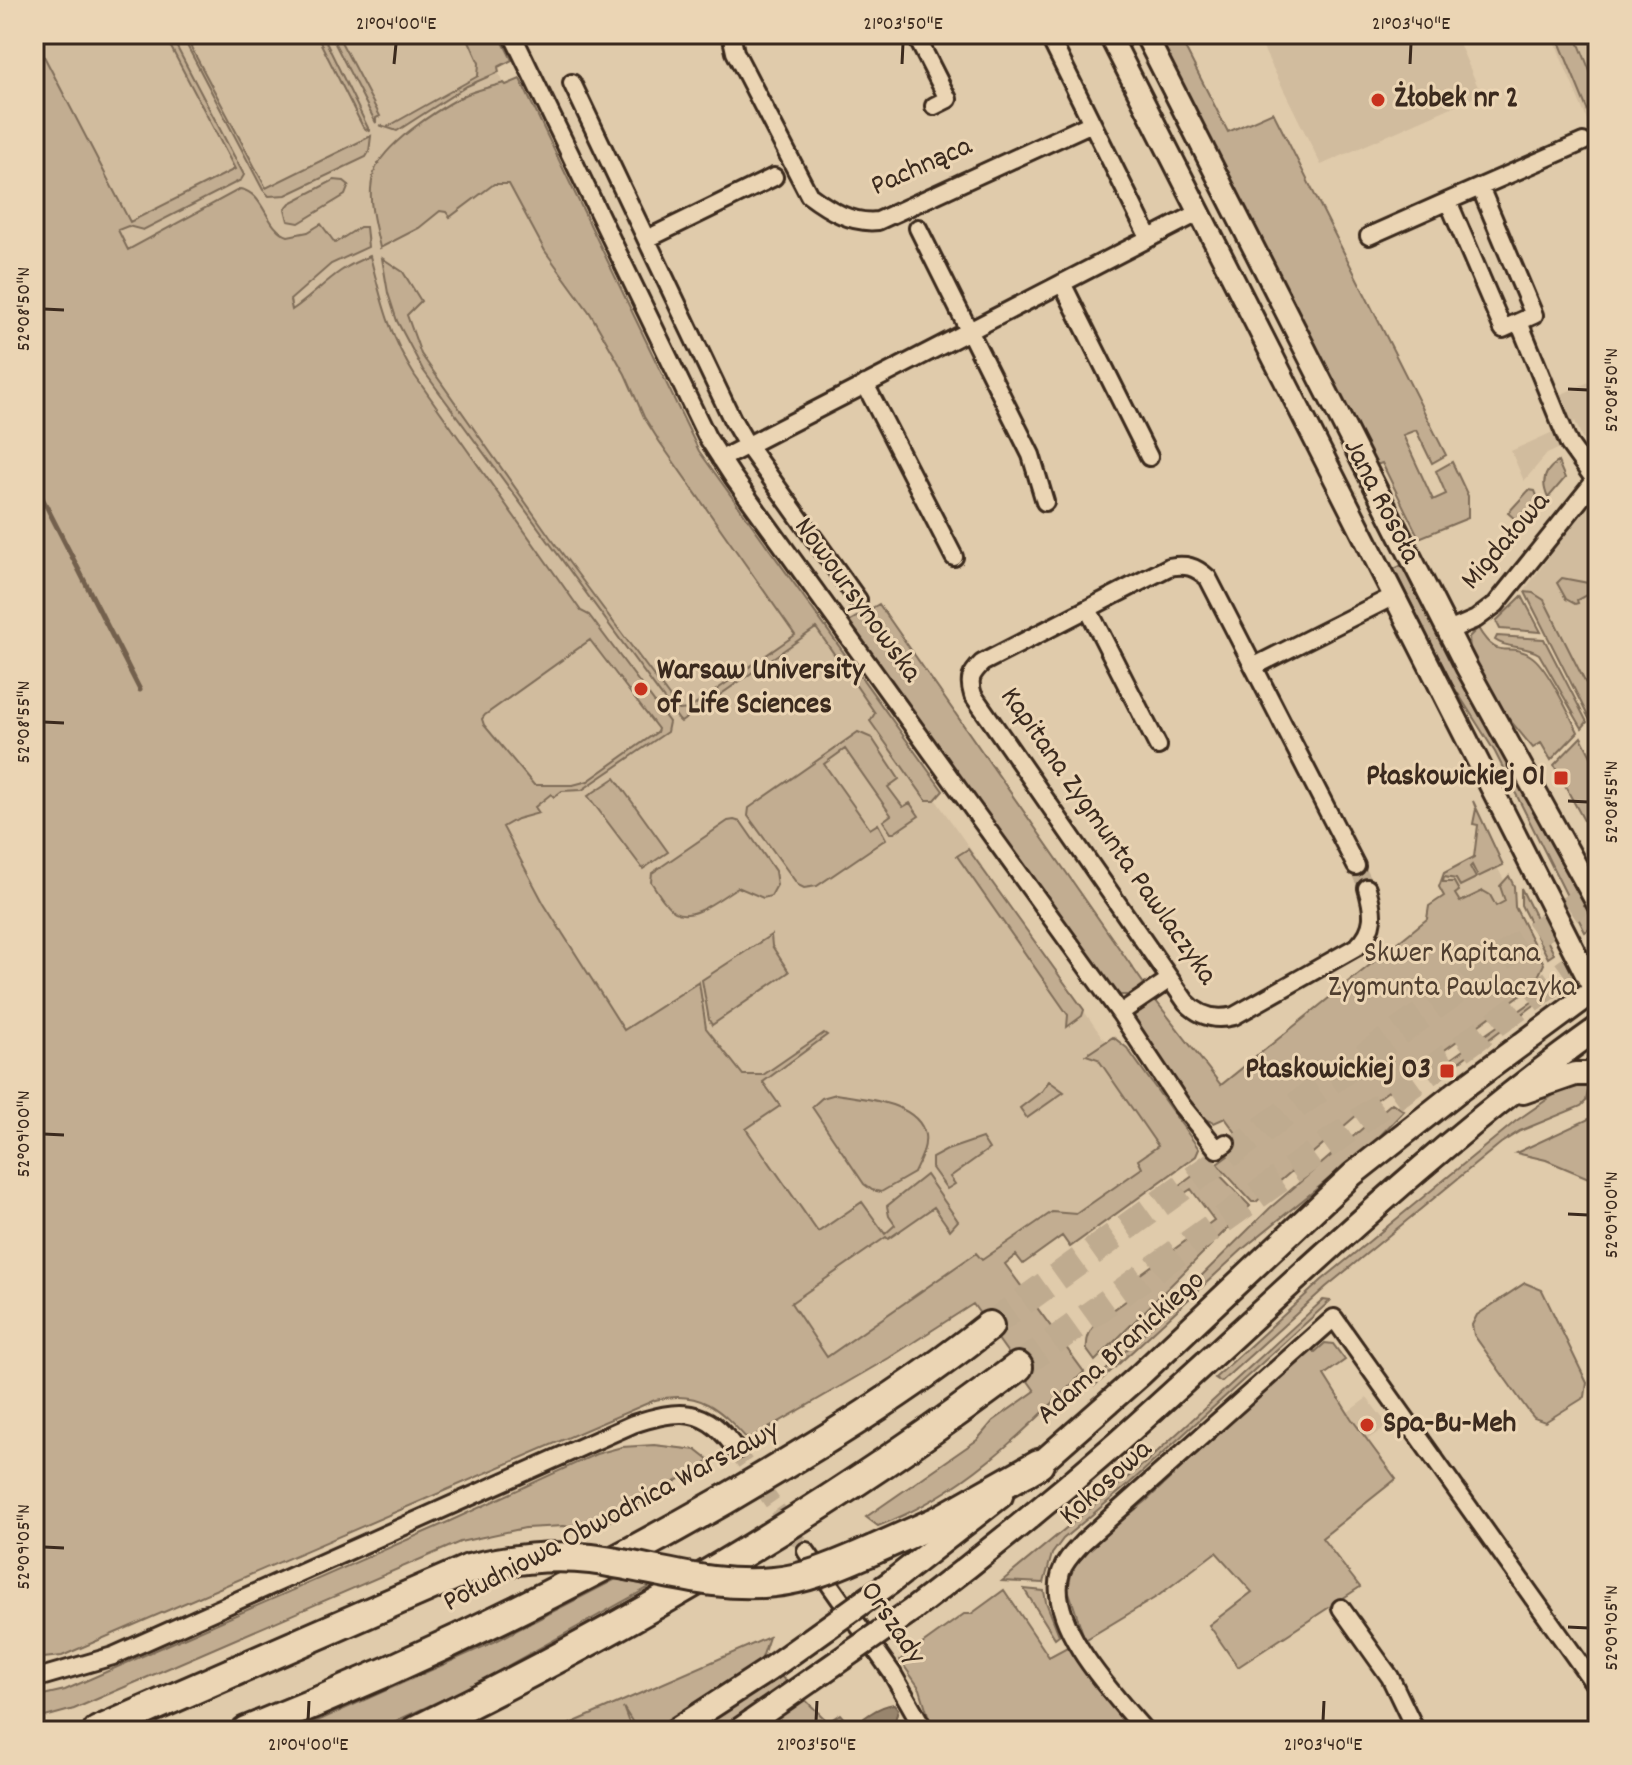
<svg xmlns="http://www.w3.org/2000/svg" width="1632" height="1765" font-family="Dekko,sans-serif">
<rect width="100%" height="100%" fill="#e0cbab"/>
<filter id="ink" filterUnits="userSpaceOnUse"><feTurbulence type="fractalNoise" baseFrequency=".0125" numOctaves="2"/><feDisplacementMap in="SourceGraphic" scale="16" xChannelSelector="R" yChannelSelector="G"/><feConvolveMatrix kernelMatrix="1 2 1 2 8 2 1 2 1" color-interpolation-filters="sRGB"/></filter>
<g filter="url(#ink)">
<path fill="#d1bc9e" d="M34 34H479L684 441 1105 1041 1113 1037 1179 1131 1138 1160 1143 1168 1076 1214 1051 1212 981 1261 975 1253 827 1357 791 1303 544 904 490 803 321 437 285 277 144 281 34 70Z
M1256 34H1455L1481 94 1321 165Z
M1552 34H1598V146L1562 60Z
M1598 378V436L1587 450 1575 421 1570 426 1557 396Z
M1555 431 1562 447 1547 454 1524 481 1511 451Z
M1598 490V699L1591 697 1529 592 1524 591Z
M1492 848 1501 865 1497 867 1504 880 1508 900 1494 909 1449 906 1439 887 1444 873Z
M1367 1398 1388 1425 1367 1440 1348 1412Z"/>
<path fill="#c2ad91" stroke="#7e6c58" stroke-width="2" fill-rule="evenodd" d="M164 34H170L244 175 241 180 143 230 128 226 118 230 128 250 240 189C265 193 265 228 288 236L308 232 321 224 335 243 360 227H366L368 247 331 264 290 300 292 310C322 289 333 270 370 256 382 302 389 335 415 376L581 611 589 615 669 722 667 732 582 790 562 791 554 797 551 794 535 807 539 813 517 819 503 827 544 904 624 1030 699 982 706 1028 743 1075H763L824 1033 827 1035 763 1082 780 1106 746 1129 818 1232 862 1202 885 1234 895 1225 889 1216 887 1206 926 1175 958 1221 950 1230 934 1207 888 1239 886 1237 791 1303 827 1357 976 1253 982 1260 1052 1212 1076 1214 1142 1168 1138 1160 1158 1146 1098 1059 1086 1055 1113 1037 1127 1048 1199 1149 1196 1156 1070 1247 1062 1236 1023 1264 1016 1255 1005 1264 1084 1372C1023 1433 961 1495 878 1526L866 1517 977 1440 993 1421 1035 1391 973 1304 889 1358 748 1440C720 1409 700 1389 655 1400L62 1656 34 1659V37L130 222 235 169ZM590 640 658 729 657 732 588 781 573 785H534L484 725 482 719 485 715Z
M181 34H184L266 188 371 136 369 152 366 157 286 195 269 196 263 190Z
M316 34H322L370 132 363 127Z
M330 34H337L380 116 376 118V123Z
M466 34H499L512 60 498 67 499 72 467 86 397 131 379 125 387 127 478 76 479 63Z
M1158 34H1178L1228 132 1273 112 1446 455 1432 463 1416 430 1403 435 1433 500 1446 494 1436 471 1452 462 1468 496V518L1419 538 1382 463 1376 465Z
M1556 34H1575L1598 91V136Z
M520 79 699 451 943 791 935 800H926L870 721 875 713 816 628 681 722 679 720 423 370 397 321 388 293 382 258 403 272 421 301 407 315 421 354 550 537 679 710 689 709 795 635 659 441 644 417 625 374 590 313 545 251 509 184H494L450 217 446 212 440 211 419 228 380 248C375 224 366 197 374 173 382 145 437 110 463 96 475 90 491 87 504 83L506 85Z
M334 180 344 181 349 185 345 195 299 223 288 221 285 209 290 203Z
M1558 462 1565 478 1548 498C1541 483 1543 471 1558 462Z
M1529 490 1535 491 1541 506 1524 527 1508 513Z
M1402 565 1463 684 1597 924 1585 932 1495 752 1452 684 1394 569Z
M1562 578 1593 584 1597 593 1592 596 1590 593 1577 600 1578 603 1575 604 1566 599 1557 583Z
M1525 592 1533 593 1544 600 1585 682 1598 695V736Z
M1522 596 1541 632 1500 629 1496 621Z
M879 604 1144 984 1131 995H1120L1112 987 846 623Z
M1478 628C1499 664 1508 640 1531 656 1547 666 1569 714 1578 732L1551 760 1541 743 1533 748 1504 713 1470 649 1469 637Z
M1497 636 1544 639 1587 722 1582 728 1539 654C1525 645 1507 649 1495 640Z
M858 732 872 738 899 779 888 787 903 807 910 803 919 816 894 833H891L883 821 891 815 845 749 824 764 870 829 878 824 886 839 817 886 804 888 798 885 748 816 749 808Z
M1581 737 1598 770V846L1565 786 1568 784 1560 770 1557 771 1554 765Z
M615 778 668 852 643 869 588 796Z
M1473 801 1503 865 1478 877 1472 865 1470 867 1476 878 1460 886 1456 879 1444 877 1443 882H1454L1459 891 1455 894 1460 902 1483 891 1490 895 1496 906 1505 901 1500 886 1509 876 1514 886 1515 907 1544 964 1534 985 1365 1108 1256 1202H1252L1217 1164 1244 1144 1225 1118 1214 1123 1200 1117 1130 1018 1156 1001 1221 1085 1427 919 1429 906 1444 896 1439 887 1444 873 1474 857 1478 825 1473 824 1476 809Z
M734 820 741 822 775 871 777 885 771 896 763 898 738 887C722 896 693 922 675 912 665 906 658 892 651 882L652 873 728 821Z
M968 849 1084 1010 1082 1016 1067 1027 1068 1015 957 856Z
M1521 888 1554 954 1548 958 1521 905Z
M771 935 772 946 789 972 712 1025 709 1020 702 980Z
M1539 997 1537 1003 1456 1064 1452 1058Z
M1049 1081 1064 1092 1027 1118 1020 1108 1042 1091Z
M1589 1086 1586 1101 1581 1106 1520 1131 1501 1143 1326 1287 1221 1382 1215 1378 1322 1280 1516 1121 1558 1092 1568 1088Z
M836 1094C862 1099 918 1101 925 1135 927 1148 919 1162 914 1173L881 1192 872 1190 864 1184 812 1107 822 1098Z
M1392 1103 1404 1111 1373 1143 1244 1248 1110 1372 1094 1386 1091 1385 1270 1208Z
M1598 1112V1182L1546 1160 1516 1153 1589 1119Z
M982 1138 989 1149 950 1177 955 1184 947 1189 932 1168V1158L947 1150Z
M1209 1164 1250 1206 1095 1361 1087 1350C1084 1324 1109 1314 1127 1300L1120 1289 1214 1220 1191 1189 1185 1193 1179 1186Z
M1525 1283 1542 1290 1587 1383 1585 1397 1545 1422 1534 1418 1529 1412 1474 1335 1472 1325 1477 1315Z
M1323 1300 1330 1301 1130 1483 1063 1539 1052 1554 1044 1583 1002 1581 1146 1462Z
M1325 1343 1333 1344 1345 1360 1324 1375 1351 1418 1396 1479 1322 1538 1360 1587 1238 1667 1209 1625 1252 1592 1216 1552 1158 1596 1085 1640 1068 1589 1073 1566 1090 1545 1145 1502 1310 1347 1315 1352Z
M654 1445 696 1450 710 1461 595 1530 564 1526 525 1528 460 1542 74 1709 34 1720V1697L65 1690 450 1521 596 1454 622 1447Z
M616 1579 651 1586 468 1688 374 1731H295L496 1641Z
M1024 1589 1044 1591 1046 1602 1059 1635 1055 1638Z
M1004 1590 1049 1657 1069 1646 1100 1692 1132 1731H933L920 1689 900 1660 964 1614H971Z
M769 1637 762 1658 828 1722 840 1714 852 1728 850 1731H638L623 1707 632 1731H554Z"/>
<path fill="#98856d" stroke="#73614d" stroke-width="2" d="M894 1704 898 1709 895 1721 877 1731H850C861 1719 878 1706 894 1704Z"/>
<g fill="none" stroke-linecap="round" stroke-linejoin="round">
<path stroke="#73614d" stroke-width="5" d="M34 482 140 690"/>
<path stroke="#bfab8f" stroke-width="16" stroke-dasharray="16 8" stroke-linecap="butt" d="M1356 866 1367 888
M736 1450 806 1551"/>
<path stroke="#bfab8f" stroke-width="28" stroke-dasharray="28 14" stroke-linecap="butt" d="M989 1326 1598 889
M1018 1367 1598 950"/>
<defs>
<path id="minor" d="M512 34 707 437 733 477 1120 1013 1182 1106 1217 1149 1226 1143
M731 34 735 52 809 195C829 210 852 224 878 221L1092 123
M915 34 948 99 934 106
M1048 34 1149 238
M572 83 732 419 747 445 858 600
M1480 187 1534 315 1503 329 1448 201Z
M1480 187 1583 142
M918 228 1031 455 1045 502
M1369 236 1448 201
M647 239 774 177
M1062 283 1149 457
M1519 322 1569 444 1595 480
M865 384 954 557
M721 459 1200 212
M1088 609 1158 746
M1448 631 1476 619 1496 604 1598 477
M1255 666 1394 596
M1356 866 1208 578C1195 566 1186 564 1169 567L982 663C971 674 968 679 973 695L1186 1002C1199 1016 1215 1021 1234 1016L1358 946C1376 928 1374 912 1367 888
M1120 1013 1170 979
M806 1551 892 1673 925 1731
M1341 1608 1390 1677 1416 1731
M34 1679 113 1656 633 1424C678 1409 707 1406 736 1450
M1145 1731C1114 1695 1045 1623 1061 1572 1065 1560 1075 1551 1083 1542L1334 1318 1598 1689"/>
<path id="tertiary" d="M1109 34 1594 990
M1145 34 1467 668 1598 905"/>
<path id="secondary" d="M1523 1092 1575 1074H1598
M1028 1474 1140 1375 1353 1174 1457 1092 1598 988
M891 1582 1001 1496
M912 1610C982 1557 1051 1501 1118 1442 1276 1301 1425 1151 1598 1028"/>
<path id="motorway" d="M873 1550 938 1521 1039 1464
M98 1731 469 1569
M246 1731C412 1665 571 1588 726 1499 817 1446 906 1392 989 1326
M415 1731C626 1628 831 1509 1018 1367"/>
</defs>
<use href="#minor" stroke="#3b2a1e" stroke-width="22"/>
<use href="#tertiary" stroke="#3b2a1e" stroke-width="26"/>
<use href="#secondary" stroke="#3b2a1e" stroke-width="28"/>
<use href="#motorway" stroke="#3b2a1e" stroke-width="34"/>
<use href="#minor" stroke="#ebd5b4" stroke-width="16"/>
<use href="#tertiary" stroke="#ebd5b4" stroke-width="20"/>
<use href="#secondary" stroke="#ebd5b4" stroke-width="22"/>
<use href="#motorway" stroke="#ebd5b4" stroke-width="28"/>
<defs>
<path id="secondary-bridge" d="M674 1731 768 1670 891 1582
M738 1731 912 1610"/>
<path id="motorway-bridge" d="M469 1569C510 1559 549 1554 591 1559 652 1567 713 1589 774 1582 809 1579 842 1563 873 1550"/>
</defs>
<use href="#secondary-bridge" stroke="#3b2a1e" stroke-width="28" stroke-linecap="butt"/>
<use href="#motorway-bridge" stroke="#3b2a1e" stroke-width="34" stroke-linecap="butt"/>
<use href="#secondary-bridge" stroke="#ebd5b4" stroke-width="22"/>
<use href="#motorway-bridge" stroke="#ebd5b4" stroke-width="28"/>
</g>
</g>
<path fill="none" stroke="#3b2a1e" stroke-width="3" d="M394 64 396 44M902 64 903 44M1410 64 1411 44M44 309 64 310M1568 389 1588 390M44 722 64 723M1568 801 1588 802M44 1134 64 1135M1568 1214 1588 1215M44 1547 64 1548M1568 1627 1588 1628M308 1721 309 1701M816 1721 817 1701M1323 1721 1324 1701"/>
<g fill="#c8321e" stroke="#ebd5b4" stroke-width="3">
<circle cx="1378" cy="100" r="8"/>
<circle cx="641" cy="689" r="8"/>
<rect x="1553" y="770" width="16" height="16" rx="4"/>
<rect x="1439" y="1063" width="16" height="16" rx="4"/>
<circle cx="1367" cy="1425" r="8"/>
</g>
<g text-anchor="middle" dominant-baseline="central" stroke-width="6" stroke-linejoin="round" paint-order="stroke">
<g font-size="30" font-weight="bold" fill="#3b2a1e" stroke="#ebd5b4" text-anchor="start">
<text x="1394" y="100">Żłobek nr 2</text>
<text x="657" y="672">Warsaw University<tspan x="657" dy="34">of Life Sciences</tspan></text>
<text x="1545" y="778" text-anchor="end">Płaskowickiej 01</text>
<text x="1431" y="1071" text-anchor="end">Płaskowickiej 03</text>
<text x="1383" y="1425">Spa-Bu-Meh</text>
</g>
<g font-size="30" fill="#3b2a1e" stroke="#ebd5b4">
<text transform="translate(922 168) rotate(-24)">Pachnąca</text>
<text transform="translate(1380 502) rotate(63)">Jana Rosoła</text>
<text transform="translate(1507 542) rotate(-49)">Migdałowa</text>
<text transform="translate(856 601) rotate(54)">Nowoursynowska</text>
<text transform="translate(1107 837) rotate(55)">Kapitana Zygmunta Pawlaczyka</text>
<text transform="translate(1122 1349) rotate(-42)">Adama Branickiego</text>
<text transform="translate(1107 1484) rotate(-42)">Kokosowa</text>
<text transform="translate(612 1518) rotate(-28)">Południowa Obwodnica Warszawy</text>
<text transform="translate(891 1624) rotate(56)">Orszady</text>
</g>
<g font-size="30" fill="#4f3e2f" stroke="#ebd5b4">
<text x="1452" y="955">Skwer Kapitana<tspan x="1452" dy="34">Zygmunta Pawlaczyka</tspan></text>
</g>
</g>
<rect width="1632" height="1765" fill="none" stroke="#ebd5b4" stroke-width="88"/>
<rect x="44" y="44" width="1544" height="1677" fill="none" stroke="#3b2a1e" stroke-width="3"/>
<g font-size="20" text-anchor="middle" fill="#3b2a1e">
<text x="396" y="29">21°04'00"E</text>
<text x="903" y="29">21°03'50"E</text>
<text x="1411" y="29">21°03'40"E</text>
<text transform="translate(22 309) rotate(-90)" y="7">52°08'50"N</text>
<text transform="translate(1610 390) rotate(-90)" y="7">52°08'50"N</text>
<text transform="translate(22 722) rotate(-90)" y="7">52°08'55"N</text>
<text transform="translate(1610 802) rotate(-90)" y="7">52°08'55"N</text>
<text transform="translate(22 1134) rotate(-90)" y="7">52°09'00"N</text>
<text transform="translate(1610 1215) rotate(-90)" y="7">52°09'00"N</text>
<text transform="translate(22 1547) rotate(-90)" y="7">52°09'05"N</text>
<text transform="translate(1610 1628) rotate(-90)" y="7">52°09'05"N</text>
<text x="308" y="1750">21°04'00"E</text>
<text x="816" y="1750">21°03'50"E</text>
<text x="1323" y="1750">21°03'40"E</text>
</g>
</svg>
